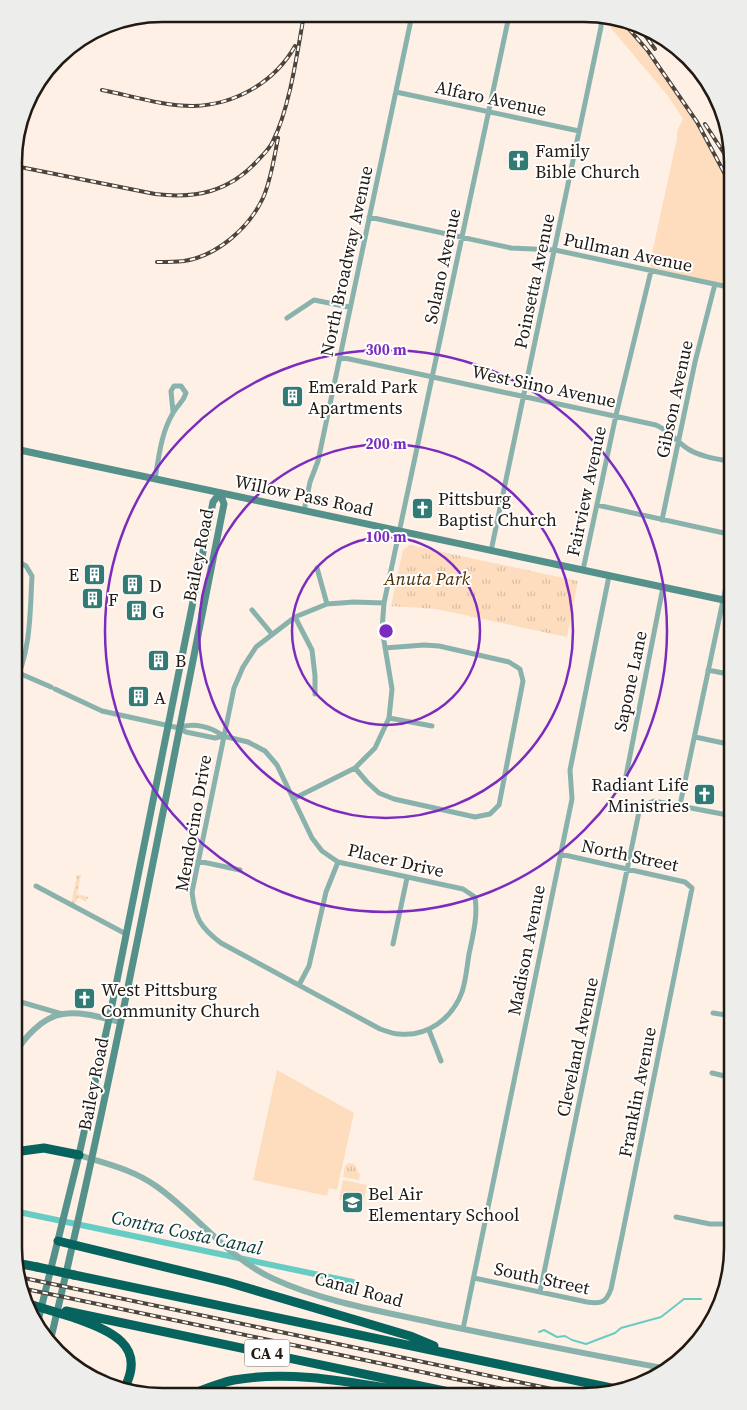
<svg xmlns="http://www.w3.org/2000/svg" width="747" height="1410" font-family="'Source Serif 4',serif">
<defs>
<pattern id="park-tufts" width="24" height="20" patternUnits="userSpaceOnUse" patternTransform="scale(1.25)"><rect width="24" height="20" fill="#fdddbe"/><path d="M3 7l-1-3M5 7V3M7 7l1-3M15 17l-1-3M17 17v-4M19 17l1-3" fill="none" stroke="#d9bda2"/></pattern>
<pattern id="garden-dots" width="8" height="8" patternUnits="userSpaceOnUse" patternTransform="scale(1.25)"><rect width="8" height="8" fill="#fdddbe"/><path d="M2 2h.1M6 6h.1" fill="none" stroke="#d9bda2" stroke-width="1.8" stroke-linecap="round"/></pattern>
</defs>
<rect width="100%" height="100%" fill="#fef0e4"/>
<path fill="#fdddbe" d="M601 16 613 17 622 21 648 51 697 122 733 189V288L651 271 650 263 677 138V131L683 119 668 96Z
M277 1070 354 1113 337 1190 329 1188 327 1196 253 1180Z
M343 1180 367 1185 363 1205 339 1200Z"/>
<path fill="url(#park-tufts)" d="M410 545 578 581 567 637 436 609 391 606 403 550Z
M349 1163 354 1164 360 1175 359 1180 343 1177 345 1166Z
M300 1390 308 1395H228L245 1391Z"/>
<path fill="url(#garden-dots)" d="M77 875H81L77 894 88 897 86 902 78 897 74 907 71 905Z"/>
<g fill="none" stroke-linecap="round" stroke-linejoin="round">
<path stroke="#67ccc3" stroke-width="2" d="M539 1332 544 1330 557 1337 565 1336 572 1340 586 1344 615 1333 621 1328 661 1317 684 1299H701"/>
<path stroke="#67ccc3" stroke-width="6" d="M14 1211 353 1282"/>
<path stroke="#8ab2ad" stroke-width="5" d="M396 92 579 131
M369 217 511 248 555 250 733 288
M287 318 314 300 349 307
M340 357 656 425C671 432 675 440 688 449 701 457 718 459 733 462
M155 479C159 456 161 433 173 413 178 404 183 403 186 393L181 386H174L171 391 173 412
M597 505 733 535
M304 511 310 482 318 461 412 15
M662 520 695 362 715 284
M491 551 601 27V16
M317 568 327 604
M583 570 616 415 651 271
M252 610 272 634
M295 617 312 650 315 676V694
M708 670 733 675
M14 671 51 687
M14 684C31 652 30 612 32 576L26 566 15 560
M55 689 102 711 179 728 186 732 215 738 223 736 248 742 265 751 277 765 312 838 322 851 338 862 463 889 475 897C478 916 473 935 469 954 467 966 466 980 462 992 452 1019 427 1037 399 1034 393 1034 386 1031 380 1029L221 943C201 928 195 919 192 892L234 688 243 667 256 647 295 617 327 604 354 602 384 603
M389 718 432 726
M179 728C193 722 212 727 223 736
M695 737 733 745
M355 768 367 782 379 793 394 799 475 817 490 814 499 805 523 681 520 669 509 662 439 646 424 645 385 648
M625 781 663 587
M293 799 355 768 375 748 389 718 392 689 382 629 384 603 509 16
M680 805 733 553
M198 861 240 870
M36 886 126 934
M393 944 407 878
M299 985 309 966 326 892 338 862
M14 1000 62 1014
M713 1013 733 1016
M429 1030 441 1061
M712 1073 733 1078
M676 1217 710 1224H733
M474 1278 587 1302C601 1304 606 1303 611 1289L622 1236 692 888 685 882 560 854
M540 1292 640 807 654 801 733 816
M463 1329 572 799 570 770 609 576
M256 1395 268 1393 283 1395"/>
<path stroke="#8ab2ad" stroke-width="6" d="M14 1055C24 1038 42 1017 63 1014 81 1011 103 1018 120 1022
M79 1155C106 1164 132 1169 156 1186 196 1214 229 1259 274 1279 324 1302 381 1311 434 1323 512 1339 590 1355 668 1369"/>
<path stroke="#54918b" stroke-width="7" d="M15 449 733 602
M37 1325 79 1155 111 1010 213 502 220 493
M50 1342C116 1065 168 784 224 504L220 493"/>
<path stroke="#07635d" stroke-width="9" d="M14 1152 44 1148 79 1155
M58 1241 227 1282 410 1336 434 1346
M16 1263 37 1267
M74 1275 621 1390
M66 1311 468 1396
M75 1318C107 1330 147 1343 125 1387
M190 1395C205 1389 219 1383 234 1380 302 1368 373 1388 440 1396"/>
<defs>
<path id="rail" d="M622 21 648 51 697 122 733 189
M642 31 655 49
M102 90C132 96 163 106 193 106 235 105 275 82 295 46
M705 124 733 167
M15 166 155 194C196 199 230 192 259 159 264 154 270 148 273 141 290 107 297 53 304 15
M157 262C166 262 175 262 184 261 217 256 249 228 263 198 271 180 274 158 278 138
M19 1277 585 1396
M21 1288 536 1396"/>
</defs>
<use href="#rail" stroke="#4d443c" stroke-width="4"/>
<use href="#rail" stroke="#fff" stroke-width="2" stroke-dasharray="5.5" stroke-linecap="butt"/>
<path stroke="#07635d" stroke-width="9" d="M37 1267 74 1275
M29 1304 75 1318"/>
</g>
<g fill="none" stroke="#7b2cbf" stroke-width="2.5">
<circle cx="386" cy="631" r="94"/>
<circle cx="386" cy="631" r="187"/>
<circle cx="386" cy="631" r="281"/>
</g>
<defs>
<symbol id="church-square" viewBox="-11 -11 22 22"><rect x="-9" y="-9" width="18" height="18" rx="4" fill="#327a74" stroke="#fff"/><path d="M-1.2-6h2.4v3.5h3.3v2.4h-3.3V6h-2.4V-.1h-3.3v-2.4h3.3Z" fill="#fff"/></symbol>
<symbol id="building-square" viewBox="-11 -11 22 22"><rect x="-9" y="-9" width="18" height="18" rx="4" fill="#327a74" stroke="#fff"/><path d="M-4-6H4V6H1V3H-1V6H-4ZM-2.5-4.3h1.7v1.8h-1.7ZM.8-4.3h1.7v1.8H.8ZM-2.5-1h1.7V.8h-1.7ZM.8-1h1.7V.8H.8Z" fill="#fff"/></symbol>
<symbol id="school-square" viewBox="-11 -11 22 22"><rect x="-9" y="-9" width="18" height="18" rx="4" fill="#327a74" stroke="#fff"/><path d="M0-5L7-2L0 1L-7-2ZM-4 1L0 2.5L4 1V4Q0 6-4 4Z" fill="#fff"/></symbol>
</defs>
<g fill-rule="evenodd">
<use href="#church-square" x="506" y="148" width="25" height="25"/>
<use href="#building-square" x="280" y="384" width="25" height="25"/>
<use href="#church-square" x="410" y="496" width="25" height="25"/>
<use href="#building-square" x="82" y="562" width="25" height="25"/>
<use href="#building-square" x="120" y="572" width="25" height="25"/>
<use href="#building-square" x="80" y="586" width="25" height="25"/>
<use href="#building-square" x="124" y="598" width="25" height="25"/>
<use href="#building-square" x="146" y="648" width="25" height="25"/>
<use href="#building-square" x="126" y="684" width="25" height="25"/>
<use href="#church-square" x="692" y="782" width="25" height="25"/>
<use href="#church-square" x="72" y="986" width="25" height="25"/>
<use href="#school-square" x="340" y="1190" width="25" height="25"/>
</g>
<g text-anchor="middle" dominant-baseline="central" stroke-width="4" stroke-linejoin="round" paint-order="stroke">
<rect fill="#fff" stroke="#645e59" stroke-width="1" x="244.5" y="1339.5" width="45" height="27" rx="4"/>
<g font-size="16" font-weight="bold" fill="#211912">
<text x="267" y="1353">CA 4</text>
</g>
<g font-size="18" fill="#211912" stroke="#fff">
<text transform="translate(491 98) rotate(12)">Alfaro Avenue</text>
<text transform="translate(628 252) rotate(12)">Pullman Avenue</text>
<text transform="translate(346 261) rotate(-78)">North Broadway Avenue</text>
<text transform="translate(442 266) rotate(-78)">Solano Avenue</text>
<text transform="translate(534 281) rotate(-78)">Poinsetta Avenue</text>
<text transform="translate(544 386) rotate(12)">West Siino Avenue</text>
<text transform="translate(674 399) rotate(-78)">Gibson Avenue</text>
<text transform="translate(586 491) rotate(-78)">Fairview Avenue</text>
<text transform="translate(304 495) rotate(12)">Willow Pass Road</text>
<text transform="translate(198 555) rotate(-79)">Bailey Road</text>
<text transform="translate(630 681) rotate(-78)">Sapone Lane</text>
<text transform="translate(193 823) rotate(-80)">Mendocino Drive</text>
<text transform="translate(630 855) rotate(12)">North Street</text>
<text transform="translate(396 860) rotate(13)">Placer Drive</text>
<text transform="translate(526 950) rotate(-79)">Madison Avenue</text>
<text transform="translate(577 1047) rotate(-78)">Cleveland Avenue</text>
<text transform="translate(93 1084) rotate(-79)">Bailey Road</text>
<text transform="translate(637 1092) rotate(-79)">Franklin Avenue</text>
<text transform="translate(542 1278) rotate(12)">South Street</text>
<text transform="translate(359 1289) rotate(15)">Canal Road</text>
</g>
<g font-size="18" fill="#211912" stroke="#fff" text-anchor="start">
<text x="535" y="150">Family<tspan x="535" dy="21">Bible Church</tspan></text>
<text x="308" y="386">Emerald Park<tspan x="308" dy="21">Apartments</tspan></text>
<text x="438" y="498">Pittsburg<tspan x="438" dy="21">Baptist Church</tspan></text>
<text x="79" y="574" text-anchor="end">E</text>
<text x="149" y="585">D</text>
<text x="108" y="599">F</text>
<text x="152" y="611">G</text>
<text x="175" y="660">B</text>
<text x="154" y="697">A</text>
<text x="689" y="784" text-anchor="end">Radiant Life<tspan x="689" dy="21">Ministries</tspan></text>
<text x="101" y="989">West Pittsburg<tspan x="101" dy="21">Community Church</tspan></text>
<text x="368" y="1193">Bel Air<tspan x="368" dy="21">Elementary School</tspan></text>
</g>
<g font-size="18" font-style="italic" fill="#4f2c00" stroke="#fff">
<text x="427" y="578">Anuta Park</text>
</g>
<g font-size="19" font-style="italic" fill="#083936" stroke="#fff">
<text transform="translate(187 1232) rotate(12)">Contra Costa Canal</text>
</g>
</g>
<path d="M0 0H747V1410H0ZM162 22H584A140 140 0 0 1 724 162V1248A140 140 0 0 1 584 1388H162A140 140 0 0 1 22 1248V162A140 140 0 0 1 162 22Z" fill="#ededec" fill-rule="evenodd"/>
<path fill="none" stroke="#211912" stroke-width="2.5" d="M162 22H584A140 140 0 0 1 724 162V1248A140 140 0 0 1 584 1388H162A140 140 0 0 1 22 1248V162A140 140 0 0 1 162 22Z"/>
<circle cx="386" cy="631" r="8" fill="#7b2cbf" stroke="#fff" stroke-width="2.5"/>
<g font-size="15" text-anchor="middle" font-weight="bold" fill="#7b2cbf" stroke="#fff" stroke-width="4" stroke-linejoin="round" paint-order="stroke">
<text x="386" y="355">300 m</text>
<text x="386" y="449">200 m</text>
<text x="386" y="542">100 m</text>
</g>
</svg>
